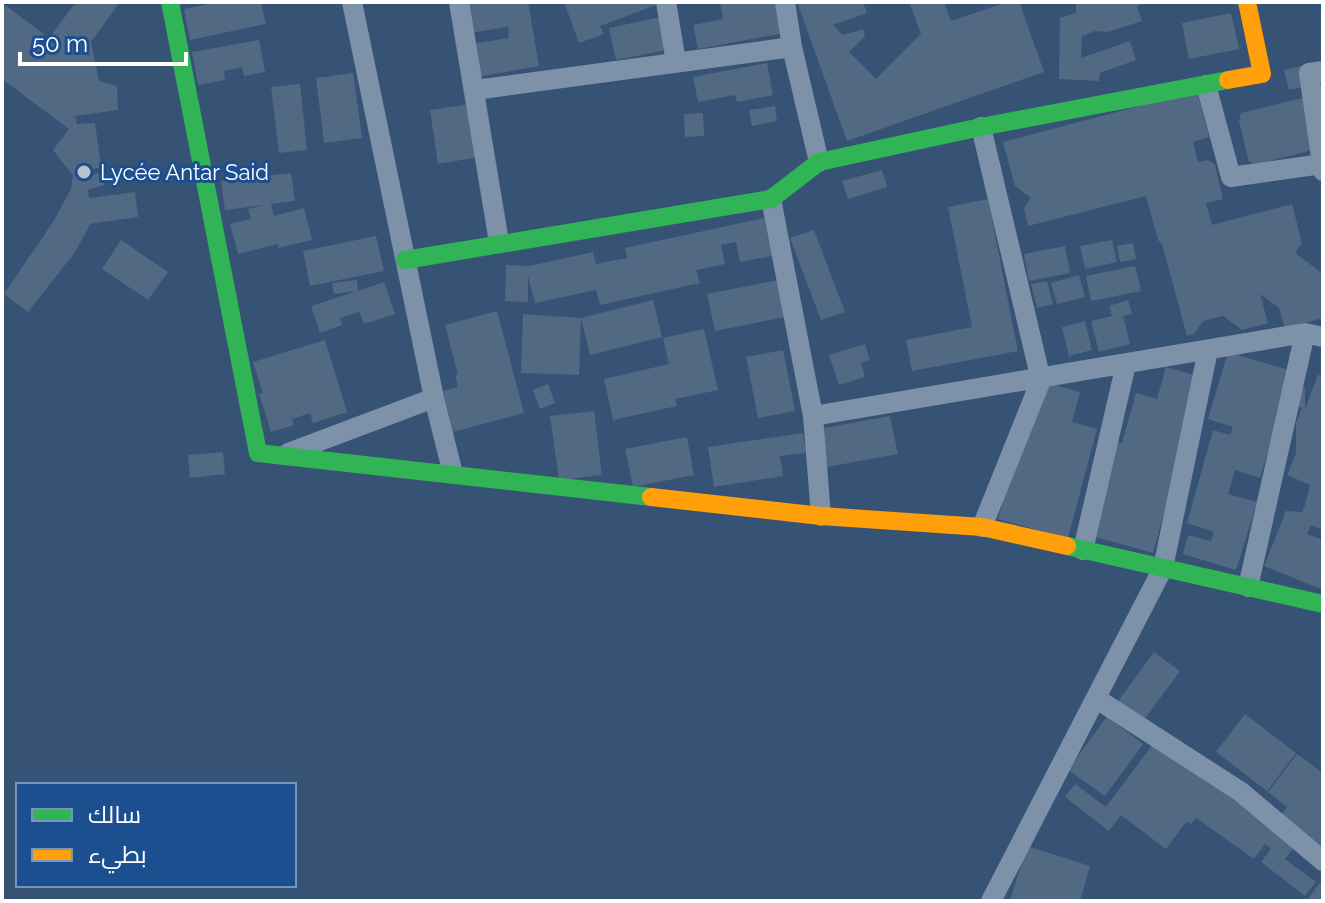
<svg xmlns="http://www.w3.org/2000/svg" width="1325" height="903" font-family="Raleway,Cairo,sans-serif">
<rect width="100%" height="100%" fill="#365274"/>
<path fill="#526984" d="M76 2H120L91 42 99 81 117 86 118 110 75 116 77 124 95 123 101 167 80 173 83 176 104 172V185L88 190 89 198 135 192 138 217 90 224 76 251 28 312 4 294 53 222 71 189 73 176 53 150 69 129 2 79V9L5 5 49 38Z
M219 2H261L266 24 190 40 184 9Z
M458 2H528L539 66 477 77 471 44 509 38 508 27 464 34Z
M564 2H664L600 26 604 34 579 43Z
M720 2H785L790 32 698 49 693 25 723 19Z
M797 2H863L867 13 833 25 843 35 863 29 865 36 849 52 876 79 921 34 909 2H952L945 5 951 21 1007 2H1022L1020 4 1044 72 847 141Z
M1076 2H1147L1137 6 1142 21 1108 32 1095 31 1082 36 1081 58 1130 41 1136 60 1100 73 1099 81 1059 79 1060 18 1076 13Z
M1231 13 1239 49 1189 59 1182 23Z
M670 15 677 48 616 60 609 28Z
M259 40 265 72 244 76 242 67 224 71 225 80 198 85 192 52Z
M1319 62 1323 63V82L1289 90 1284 70Z
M767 63 773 95 737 102 735 95 698 102 693 77Z
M353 73 362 138 324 143 316 78Z
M300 84 307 150 279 153 271 87Z
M1197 91 1209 137 1193 142 1198 162 1208 160 1215 165 1223 199 1206 203 1212 225 1292 204 1302 243 1295 253 1323 274V318L1285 328 1279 308 1260 294 1268 323 1242 330 1223 316 1203 321 1194 334 1187 336 1162 244 1158 240 1146 196 1028 226 1024 208 1031 198 1015 186 1003 142Z
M1323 93V143L1320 148 1257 164 1249 162 1239 121 1241 113Z
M477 103 485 156 438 164 430 110Z
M775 106 777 121 752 126 749 110Z
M703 113 704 136 685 137 684 114Z
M882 170 887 187 848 199 842 181Z
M291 173 295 201 271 204 274 216 304 208 312 240 278 248V244L238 254 230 224 251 219 248 209 264 205 225 210 221 181Z
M988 199 1018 351 912 371 906 340 972 327 948 207Z
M764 218 772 256 740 262 736 242 721 245 725 264 696 270 700 283 600 305 596 290 535 303 528 276V302L505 301 506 265 529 266 593 252 596 264 627 258 625 248Z
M814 230 845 312 821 320 790 238Z
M376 236 384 271 310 286 303 251Z
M121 240 168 272 148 300 102 269Z
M1112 240 1117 262 1085 269 1080 246Z
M1133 243 1136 259 1120 262 1117 246Z
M1065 246 1070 273 1029 281 1024 254Z
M1135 266 1141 291 1091 301 1086 276Z
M1079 275 1085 297 1057 304 1051 283Z
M357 280 358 291 384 282 395 314 364 324 359 312 340 318 342 325 320 333 311 306 357 291 334 294 332 283Z
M778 280 785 317 715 331 707 294Z
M1047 281 1053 304 1037 308 1031 284Z
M653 300 662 337 590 355 581 318 579 375 521 373 523 314 581 318Z
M1128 300 1132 314 1123 316 1130 344 1099 352 1091 321 1112 316 1109 306Z
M497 311 524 413 453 432 443 391 458 387 455 375H458L445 325Z
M1085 321 1092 350 1069 356 1062 327Z
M704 329 718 390 675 399 677 406 613 420 604 379 669 364 663 338Z
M325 340 347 412 313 423 310 413 292 419 294 425 271 432 259 394 263 393 253 362Z
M865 344 870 360 861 363 865 377 839 385 829 355Z
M783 350 795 411 758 418 746 357Z
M1228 352 1292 371 1260 478 1235 470 1228 494 1257 502 1236 570 1183 554 1188 535 1211 541 1214 532 1187 523 1213 430 1230 435 1233 427 1208 419Z
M1166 367 1198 376 1195 401 1153 553 1088 535 1114 441 1122 443 1136 393 1157 399Z
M1318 375H1323V530L1311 525 1307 534 1323 540 1321 589 1264 566 1286 511 1302 512 1305 505 1310 485 1287 475 1296 453V423L1302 408 1294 404V388H1305V409Z
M1036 380 1080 392 1072 422 1097 429 1068 538 998 519Z
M548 384 555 403 540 409 533 390Z
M594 411 602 475 559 480 550 416Z
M890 416 898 454 827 467 819 429Z
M803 433 806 453 780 456 783 476 714 487 708 447Z
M687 437 694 475 633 487 625 449Z
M223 452 225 474 190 478 188 455Z
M1154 652 1180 671 1142 723 1124 711 1115 723 1143 744 1105 796 1068 770Z
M1245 714 1296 753 1267 791 1216 752Z
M1162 732 1278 820 1287 807 1268 792 1297 754 1323 773V855L1301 838 1285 859 1316 882 1305 896 1261 862 1271 849 1265 844 1254 859 1196 818 1191 824 1187 821 1166 849 1121 815 1109 831 1065 797 1075 784 1106 807Z
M1027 846 1090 866 1080 901H1010Z
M1323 879V901H1306Z"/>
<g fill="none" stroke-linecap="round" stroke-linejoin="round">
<path stroke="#7d92a8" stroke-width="20" d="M352 2 434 398 453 474
M459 2 499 242
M666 2 676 62
M785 2 792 47 819 162
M1323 71 1309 73 1323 171
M1206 85 1231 177 1322 164
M475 90 792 47
M981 127 1041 380 982 527
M771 199 813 416 821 516
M813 416 1305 333 1323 337
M288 453 434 398
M1083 550 1126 364
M1248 587 1305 333
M1097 699 1241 792 1323 861
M991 901 1163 568 1208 350"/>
<path stroke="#30b455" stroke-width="18" d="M170 2 258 453 651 497
M405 260 771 199 819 162 981 127 1228 80
M1067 546 1323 604"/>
<path stroke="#ff9f0a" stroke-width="18" d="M1228 80 1262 74 1247 2
M651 497 821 516 982 527 1067 546"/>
</g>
<circle fill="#b9c2ce" stroke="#1b4f8f" stroke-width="3" cx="84" cy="172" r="8"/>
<g text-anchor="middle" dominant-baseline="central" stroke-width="6" stroke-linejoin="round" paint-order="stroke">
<g font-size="22" fill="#fff" stroke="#1b4f8f" text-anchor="start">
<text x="100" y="172">Lycée Antar Said</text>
</g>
</g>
<rect width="1325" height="903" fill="none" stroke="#ffffff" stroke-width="8"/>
<rect x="16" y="783" width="280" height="104" fill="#1b4f8f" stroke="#7695bc" stroke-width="2"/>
<rect x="32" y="809" width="40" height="12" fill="#30b455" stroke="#7695bc" stroke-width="2"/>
<text x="88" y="823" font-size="24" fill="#ffffff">سالك</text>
<rect x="32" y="849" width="40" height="12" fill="#ff9f0a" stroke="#7695bc" stroke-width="2"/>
<text x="88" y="863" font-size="24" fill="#ffffff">بطيء</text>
<path d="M20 52v12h166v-12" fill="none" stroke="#ffffff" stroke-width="4"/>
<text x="32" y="52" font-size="24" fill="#ffffff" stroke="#1b4f8f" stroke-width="6" paint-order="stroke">50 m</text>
</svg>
